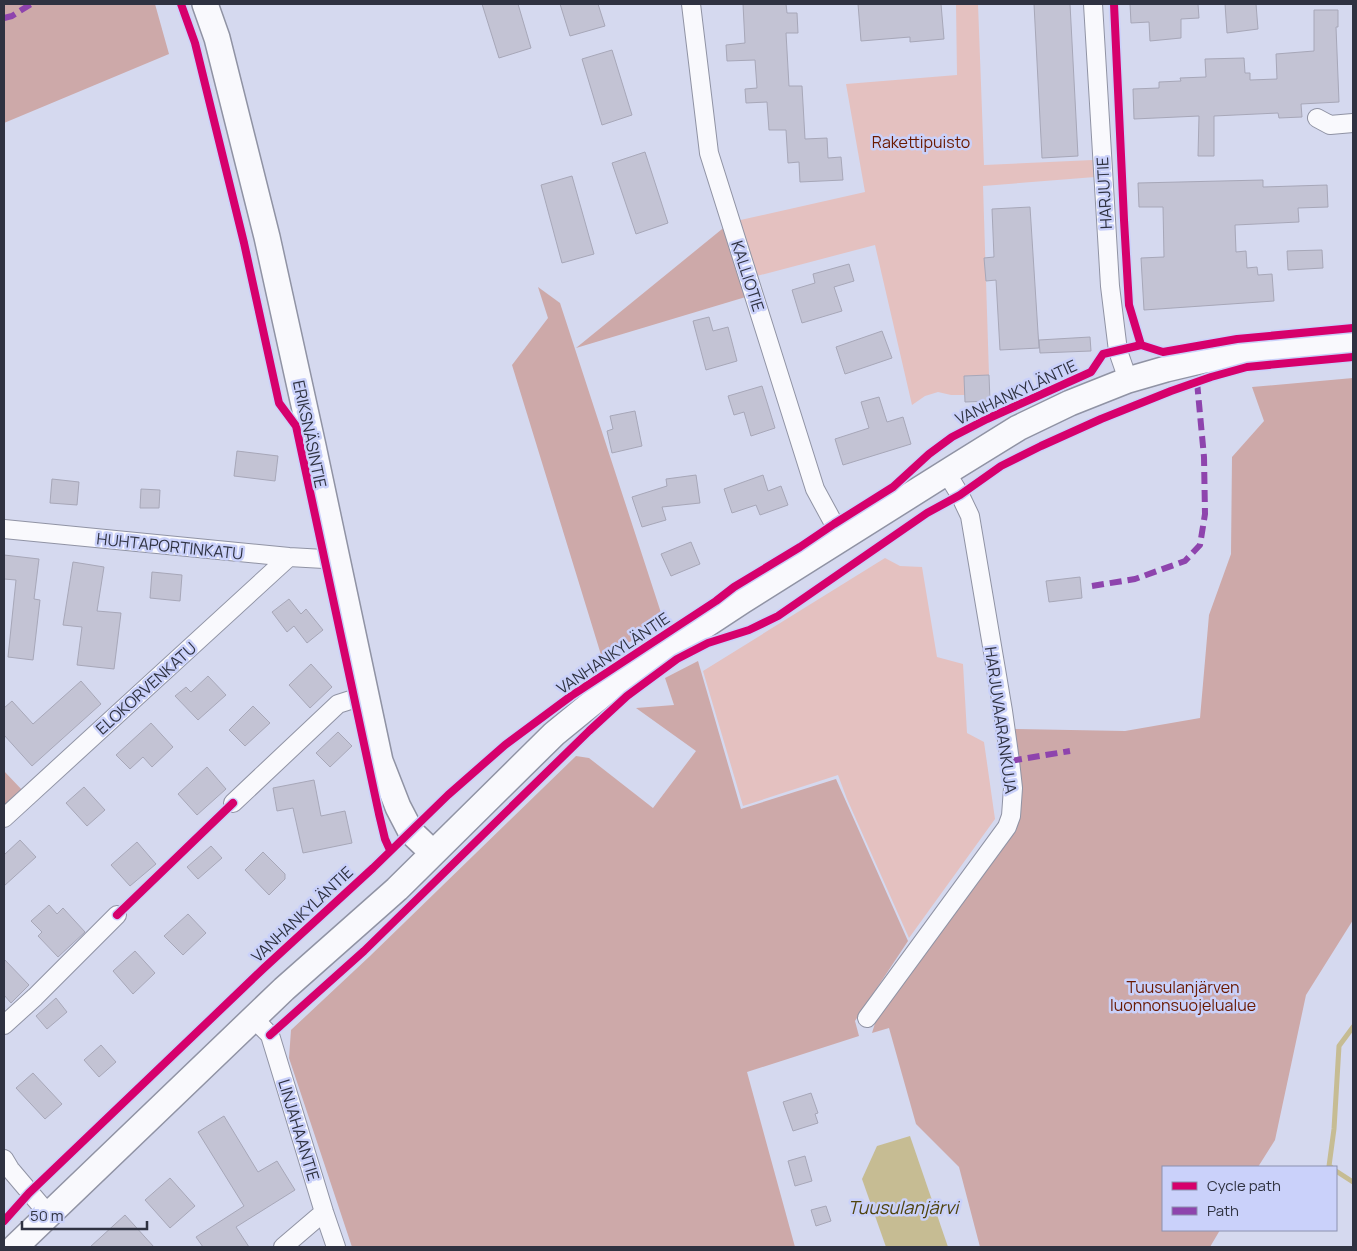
<svg xmlns="http://www.w3.org/2000/svg" width="1357" height="1251" font-family="Manrope,sans-serif">
<rect width="100%" height="100%" fill="#d5d9ef"/>
<path fill="#e4c1c0" d="M956 4H978L984 165 1093 160 1095 177 983 186 989 375 964 376 965 395H951L938 392 925 396 912 405 875 245 753 277 736 221 865 192 846 84 957 75Z
M885 558 900 566 922 567 937 657 963 664 967 733 984 742 995 819 909 938 847 799 838 775 743 806 703 671Z"/>
<path fill="#cda9a9" d="M4 4H155L169 54 4 123Z
M727 225 749 296 576 348Z
M538 287 560 303 664 622 602 658 512 365 548 318Z
M1353 378V920L1306 995 1275 1140 1258 1167H1163V1230H1220L1210 1247H980L959 1167 916 1124 889 1028 872 1033 876 1020 1016 831 1022 782 1012 729 1125 731 1200 718 1209 615 1231 554 1232 457 1264 421 1252 387Z
M698 661 741 809 836 779 908 941 855 1021 859 1036 747 1072 795 1247H352L289 1058 291 1030 370 956 576 756 589 758 653 808 696 751 636 708 674 705 665 678Z
M4 771 23 791 4 807Z"/>
<path fill="#c6bc93" d="M910 1136 948 1247H886L862 1179 877 1146Z"/>
<g fill="none" stroke-linecap="round" stroke-linejoin="round">
<path stroke="#c6bc93" stroke-width="5" d="M1331 1167 1329 1166 1334 1129 1339 1046 1353 1027
M1336 1171 1353 1182"/>
</g>
<path fill="#c3c3d4" stroke="#a7a7b8" d="M482 4H518L531 48 499 58Z
M560 4H598L605 26 570 36Z
M743 4H786L787 13H797L798 33H786L789 86H802L805 139 827 138 828 158 841 157 843 180 800 182 799 162 788 163 786 130H769L767 102 746 103 745 89 757 88 755 60 727 61 726 45 745 43Z
M858 4H941L944 39 910 42V37L861 41Z
M1034 4H1070L1078 156 1042 158Z
M1130 4H1198L1199 18 1181 19V38L1150 41 1149 22 1131 23Z
M1225 4H1256L1258 29 1227 33Z
M1314 10H1338V27H1336L1339 102 1301 104 1302 117 1279 118 1278 113 1214 116V156H1198L1199 116 1134 119 1133 89 1159 88V82L1181 81 1180 78 1206 77 1205 59 1244 58 1245 73H1250V80L1277 79 1276 54 1314 51Z
M612 50 632 115 602 125 582 59Z
M645 152 668 223 636 234 612 163Z
M572 176 594 254 562 263 541 185Z
M1263 180V187L1327 185 1328 207 1298 208 1299 222 1235 225 1236 252 1246 251 1247 268 1257 267 1258 275 1272 274 1274 301 1144 310 1141 258 1164 257 1163 207H1139L1138 183Z
M1030 207 1039 348 1000 350 996 280 986 281 984 258 994 257 992 209Z
M1322 250 1323 268 1288 270 1287 251Z
M849 264 854 281 834 287 842 311 802 323 792 290 815 283 813 274Z
M709 317 713 331 728 327 737 361 706 370 693 321Z
M882 331 892 358 845 374 836 347Z
M1090 337 1091 351 1040 353 1039 340Z
M989 375 990 401 965 402 964 376Z
M762 386 775 428 751 436 744 412 734 415 728 396Z
M879 397 887 422 903 417 911 444 843 465 835 439 869 428 861 402Z
M635 411 642 446 612 453 607 431 613 429 610 416Z
M237 451 278 456 275 481 234 476Z
M696 475 700 503 662 507 666 520 642 527 632 497 667 486 666 479Z
M763 475 768 491 781 486 788 505 760 515 756 505 732 513 724 489Z
M52 479 79 482 77 505 50 503Z
M141 489 160 490 159 508H140Z
M691 542 700 564 671 576 661 554Z
M4 555 39 559 34 599 40 600 33 660 8 657 16 580 4 579Z
M73 562 104 567 97 611 121 613 114 669 77 665 82 627 63 625Z
M152 572 182 575 180 601 150 598Z
M1080 577 1082 598 1049 602 1046 581Z
M289 599 301 614 306 609 323 630 307 643 294 626 287 632 272 612Z
M311 664 332 687 310 708 289 685Z
M208 676 226 695 198 720 175 696 186 687 191 692Z
M81 681 101 704 32 766 4 735V708L12 701 33 724Z
M253 706 270 723 245 746 229 730Z
M151 723 173 747 152 767 143 757 130 769 116 755Z
M338 732 352 746 330 767 316 753Z
M207 767 226 789 197 815 178 794Z
M314 780 321 816 345 811 352 843 303 853 293 808 277 811 273 788Z
M84 787 105 810 87 826 66 803Z
M20 840 36 857 4 886V855Z
M137 842 156 864 130 886 111 865Z
M211 846 222 858 198 879 187 867Z
M263 852 285 874V879L269 895 245 870Z
M49 905 57 914 63 908 85 932 58 957 38 936 42 932 31 921Z
M188 914 206 933 183 955 164 936Z
M135 951 155 973 133 994 113 971Z
M4 959 29 985 11 1003 4 995Z
M56 998 67 1012 47 1029 36 1016Z
M101 1045 116 1062 99 1077 84 1060Z
M33 1073 62 1104 45 1119 16 1088Z
M811 1093 818 1113 815 1114 818 1123 793 1131 783 1102Z
M224 1116 258 1172 277 1161 295 1190 236 1227 249 1247H203L196 1237 244 1206 198 1132Z
M805 1156 812 1181 795 1186 788 1161Z
M170 1178 195 1206 170 1228 145 1200Z
M826 1206 831 1221 816 1226 811 1210Z
M125 1215 154 1247H90Z"/>
<g fill="none" stroke-linecap="round" stroke-linejoin="round">
<defs>
<path id="street" d="M691 4 709 153 815 489 834 524 844 537
M1093 4 1110 286 1118 351 1128 380
M1317 118 1330 125 1353 123
M4 529 289 557 324 559 337 557
M233 803 338 704 366 695
M4 818 289 557
M867 1018 1007 827 1011 816 1013 788 1010 761 1003 711 970 516 960 495 946 472
M254 1019 270 1035 324 1212 336 1247
M4 1025 35 997 117 915
M4 1159 10 1169 49 1215
M283 1247 324 1212"/>
<path id="secondary" d="M205 4 217 38 267 237 313 446 380 761 398 807 411 832 433 853
M15 1247 284 989 397 889 554 734 603 694 648 663 742 601 955 467 1018 428 1070 403 1128 380 1166 369 1204 360 1247 354 1353 343"/>
</defs>
<use href="#street" stroke="#9093a4" stroke-width="20"/>
<use href="#secondary" stroke="#9093a4" stroke-width="28"/>
<use href="#street" stroke="#f9f9fd" stroke-width="18"/>
<use href="#secondary" stroke="#f9f9fd" stroke-width="25"/>
<path stroke="#8e44ad" stroke-width="6" stroke-dasharray="12 6" stroke-linecap="butt" d="M4 18 12 16 31 4
M1092 586 1135 579 1185 561 1200 545 1205 514 1204 457 1197 382
M1010 761 1070 751"/>
<defs>
<path id="cycleway" d="M181 4 195 43 244 243 279 403 296 426 379 814 385 839 390 850
M1114 4 1124 220 1129 305 1141 345
M117 915 233 803
M270 1035 364 951 589 731 627 696 677 659 708 643 749 630 778 616 927 513 960 495 1001 466 1041 446 1101 419 1171 391 1211 377 1247 367 1353 357
M4 1221 29 1193 264 968 373 868 448 795 505 745 571 696 716 601 734 587 800 547 834 524 893 487 929 454 952 437 987 419 1091 372 1103 354 1141 345 1163 352 1237 339 1353 328"/>
</defs>
<use href="#cycleway" stroke="#cad1fa" stroke-width="11"/>
<use href="#cycleway" stroke="#d6006c" stroke-width="8"/>
</g>
<g text-anchor="middle" dominant-baseline="central" stroke-width="5" stroke-linejoin="round" paint-order="stroke">
<g font-size="16" fill="#6a1900" stroke="#cad1fa">
<text x="921" y="142">Rakettipuisto</text>
<text x="1183" y="987">Tuusulanjärven<tspan x="1183" dy="18">luonnonsuojelualue</tspan></text>
</g>
<g font-size="16" fill="#2f3241" stroke="#cad1fa">
<text transform="translate(1104 193) rotate(-93)">HARJUTIE</text>
<text transform="translate(748 276) rotate(72)">KALLIOTIE</text>
<text transform="translate(1016 392) rotate(-25)">VANHANKYLÄNTIE</text>
<text transform="translate(310 434) rotate(78)">ERIKSNÄSINTIE</text>
<text transform="translate(170 546) rotate(6)">HUHTAPORTINKATU</text>
<text transform="translate(613 653) rotate(-34)">VANHANKYLÄNTIE</text>
<text transform="translate(146 688) rotate(-42)">ELOKORVENKATU</text>
<text transform="translate(1001 720) rotate(82)">HARJUVAARANKUJA</text>
<text transform="translate(302 914) rotate(-43)">VANHANKYLÄNTIE</text>
<text transform="translate(299 1130) rotate(73)">LINJAHAANTIE</text>
</g>
<g font-size="18" font-style="italic" fill="#50440f" stroke="#cad1fa">
<text x="903" y="1207">Tuusulanjärvi</text>
</g>
</g>
<rect width="1357" height="1251" fill="none" stroke="#2f3241" stroke-width="10"/>
<rect x="1162" y="1166" width="175" height="65" fill="#cad1fa" stroke="#8c91b0"/>
<rect x="1172" y="1182" width="25" height="8" fill="#d6006c" stroke="#8c91b0"/>
<text x="1207" y="1191" font-size="15" fill="#2f3241">Cycle path</text>
<rect x="1172" y="1207" width="25" height="8" fill="#8e44ad" stroke="#8c91b0"/>
<text x="1207" y="1216" font-size="15" fill="#2f3241">Path</text>
<path d="M22 1221v8h125v-8" fill="none" stroke="#2f3241" stroke-width="2.5"/>
<text x="30" y="1221" font-size="15" fill="#2f3241" stroke="#cad1fa" stroke-width="4" paint-order="stroke">50 m</text>
</svg>
